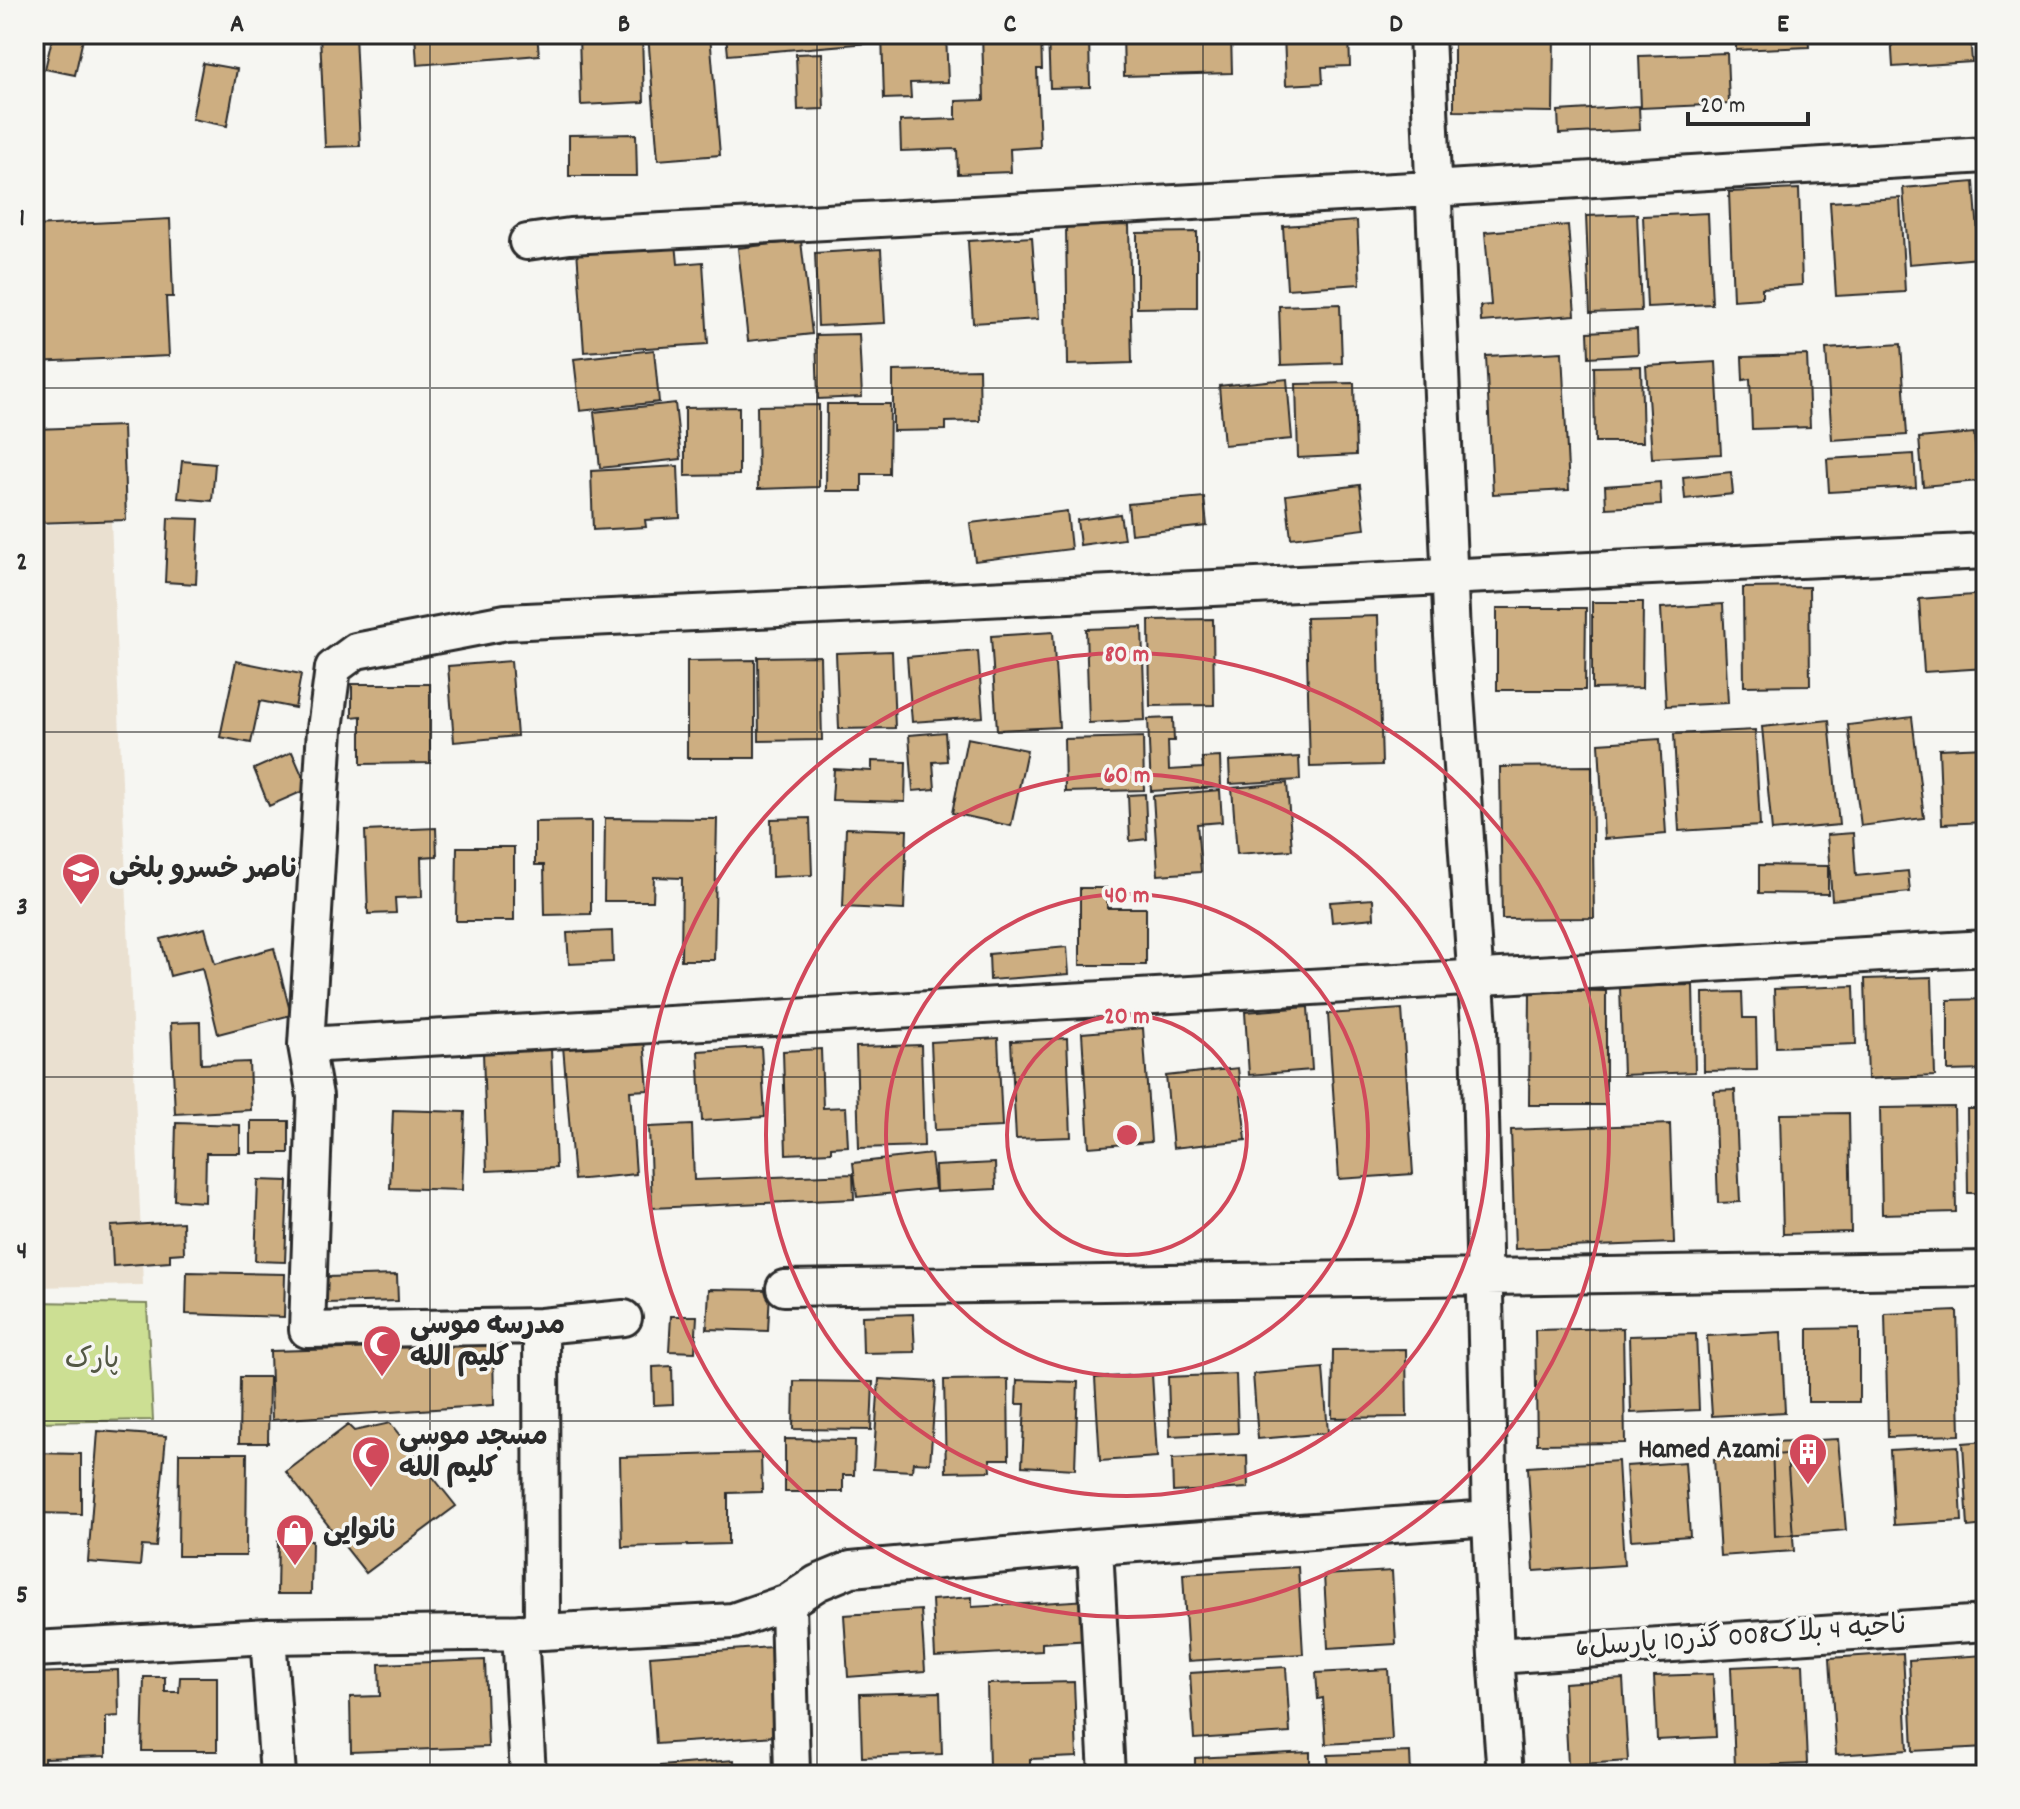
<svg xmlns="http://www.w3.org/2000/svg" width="2020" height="1809" font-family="Dekko,'Playpen Sans Arabic',sans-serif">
<rect width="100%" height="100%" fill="#f6f6f2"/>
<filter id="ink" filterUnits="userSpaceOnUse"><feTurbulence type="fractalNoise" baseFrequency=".0125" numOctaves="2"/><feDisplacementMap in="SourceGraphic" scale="16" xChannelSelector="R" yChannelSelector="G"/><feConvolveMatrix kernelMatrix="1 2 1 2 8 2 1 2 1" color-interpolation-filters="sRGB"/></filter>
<g filter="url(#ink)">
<path fill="#eae0d0" d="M111 520 143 1285 34 1287V526Z"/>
<path fill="#ccdf93" stroke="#7c855f" stroke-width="2" d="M34 1302 147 1304 153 1420 34 1422Z"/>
<path fill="#cdae81" stroke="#2b2b2b" stroke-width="2" d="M34 34H40L41 53H34Z
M53 34H84L75 75 45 69Z
M320 34H355L360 146 325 147Z
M415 34H537L539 55 417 65Z
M579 34H642L644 102 581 105Z
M648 34H710L720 155 658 160Z
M726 34H867L868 43 728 55Z
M882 34H946L948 82 910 83 911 98 884 99Z
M982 34H1041L1042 69H1037L1040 147 1010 149 1011 172 958 174 957 149 901 151 900 121 956 119V101L984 100Z
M1048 34H1089L1090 87 1050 88Z
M1123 34H1231L1232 73 1124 76Z
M1284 34H1349L1350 66 1322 67 1323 83 1286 85Z
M1454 34H1554L1553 112 1454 111Z
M1640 34H1716V37L1640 41Z
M1736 34H1808L1809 47 1736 50Z
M1891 34H1970L1972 62 1893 67Z
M822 53 824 109 798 110 796 54Z
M1727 53 1729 104 1641 108 1639 56Z
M203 63 237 69 227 126 192 119Z
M1639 106 1640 130 1559 134 1558 111Z
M636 134 637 176H569V135Z
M1974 182 1980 258 1909 264 1903 188Z
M1981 184H1986V254Z
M1799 189 1802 285 1762 288V298L1733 300 1729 192Z
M1900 198 1905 292 1836 296 1830 202Z
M1708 213 1712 304 1647 307 1643 216Z
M1637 214 1641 311 1590 313 1586 216Z
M170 219 173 297H166L169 356 34 362V226Z
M1357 221 1360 284 1287 289 1283 226Z
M1129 225 1132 363 1068 365 1066 226Z
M1568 225 1575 315 1481 322 1480 306 1491 305 1485 232Z
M1197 232V307L1137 308V233Z
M1032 237 1038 319 973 323 968 241Z
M801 241 812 334 748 341 738 248Z
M676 243 678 264 703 262 708 344 584 352 577 249Z
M881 249 885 323 818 326 815 253Z
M1340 304 1342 363 1281 365 1279 306Z
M1637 329 1638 354 1589 357 1588 332Z
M859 334 862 397 818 399 816 335Z
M1901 344 1907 435 1832 440 1826 349Z
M654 350 659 402 580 411 574 359Z
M1562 352 1569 490 1493 494 1486 356Z
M1807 355 1810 427 1752 429 1750 379 1743 380 1742 357Z
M1716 362 1721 454 1652 458 1646 366Z
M1641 366 1643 442H1595L1594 367Z
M979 369 980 421 946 422V430L893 431V371Z
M1287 379 1292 439 1224 445 1219 386Z
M1354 383 1356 455 1298 458 1296 384Z
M675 403 681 459 600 468 594 412Z
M827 404H890L889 474H862V491H826Z
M819 405V487L758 489 757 406Z
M739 407V475L685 476V408Z
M123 426 126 520 34 523V429Z
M1974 433 1978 481 1923 486 1919 438Z
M1914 454 1916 487 1829 492 1827 459Z
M182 461 215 464 212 501 178 498Z
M678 466 680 518 645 520 646 527 593 530 591 471Z
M1731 472 1733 494 1685 499 1683 477Z
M1660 482 1661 505 1606 508 1605 486Z
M1360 485 1365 529 1291 538 1286 495Z
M1204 497 1207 526 1131 534 1128 504Z
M1067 511 1071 549 975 561 970 523Z
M1120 514 1124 539 1080 545 1077 520Z
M168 518 199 519 196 584 165 582Z
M1809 587 1810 685 1744 686 1743 588Z
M1986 594V668L1924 672 1919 599Z
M1592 602H1643L1642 688 1592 689Z
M1723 604 1728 703 1666 706 1661 608Z
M1497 608H1586L1585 690H1497Z
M1378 616 1382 765 1310 767 1306 618Z
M1213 619 1214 705 1150 706 1149 620Z
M1142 627 1145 720 1089 723 1086 629Z
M1053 632 1059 727 997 730 991 636Z
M892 651 895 728 839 729 836 653Z
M978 651 983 717 912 722 907 657Z
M820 656 822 740 759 741 758 657Z
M755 660V758H687V661Z
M236 661 301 674 295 708 260 701 251 743 220 737Z
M511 661 517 736 454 742 448 666Z
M352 684H430V763L361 764V716L352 717Z
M1912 717 1924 818 1861 826 1848 725Z
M1173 718 1174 741H1168L1169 770 1203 768 1202 758 1220 757 1221 787 1151 791 1148 719Z
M1829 720 1839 825 1772 831 1762 727Z
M1755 730 1760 826 1679 831 1674 734Z
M945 732 947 761 933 762 935 789 913 791 909 735Z
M1143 737 1144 790 1065 792 1064 739Z
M967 738 1027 750 1011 826 952 813Z
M1660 739 1666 834 1604 839 1599 743Z
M1986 747V822L1942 824 1939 749Z
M292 752 308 789 269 806 254 769Z
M1299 757 1300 780 1230 784 1229 761Z
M872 761 906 762 905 802 832 800 834 769 872 771Z
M1592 766 1594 918 1502 919 1500 767Z
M1287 783 1292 850 1237 854 1232 788Z
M1220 790 1222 822 1197 824 1201 872 1158 875 1153 796Z
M1145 794 1147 839 1130 841 1128 795Z
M605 818 717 819 714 960H681L682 878 654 877 653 901H604Z
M810 818 812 875 772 877 771 819Z
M591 821V914L545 915 544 865H535V822Z
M436 828 437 856 421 857 422 897 395 898 396 913 368 914 365 831Z
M846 828 907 830 904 910 843 907Z
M1853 833 1856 876 1908 871 1910 892 1832 900 1827 835Z
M457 847H514V921H456Z
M1759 865 1828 866V894L1759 893Z
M1080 888H1107V908H1146V965H1080Z
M1373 899 1374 918 1332 922 1330 902Z
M205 928 215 964 274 948 291 1015 218 1034 202 968 170 976 161 939Z
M612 931 613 962 569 964 567 933Z
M1067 947 1069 974 990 980 989 954Z
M1932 977 1935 1076 1868 1079 1865 979Z
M1693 985 1695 1072 1623 1075 1620 987Z
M1854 986 1856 1044 1776 1047 1774 989Z
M1530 990 1606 991V1105H1529Z
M1742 992 1743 1018H1756L1757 1070 1704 1071 1703 993Z
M1986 999V1070L1948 1071V1000Z
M1308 1007 1312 1070 1249 1075 1245 1012Z
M1402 1009 1413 1174 1339 1179 1328 1014Z
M200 1022 201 1064 249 1062 251 1110 175 1114 171 1023Z
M1143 1028 1151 1142 1089 1147 1082 1033Z
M998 1038 1002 1127 935 1130 931 1042Z
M1067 1038 1071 1137 1016 1139 1011 1041Z
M644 1039 648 1090 630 1091 636 1174 574 1180 563 1046Z
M921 1045 924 1146 859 1148 856 1047Z
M761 1047 765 1117 702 1121 698 1051Z
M551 1049 556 1168 487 1171 483 1052Z
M821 1049 823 1108 846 1107 848 1146 831 1147V1152L786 1154 783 1051Z
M1238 1068 1246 1140 1173 1148 1166 1076Z
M1735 1090 1740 1202 1718 1203 1714 1091Z
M1954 1107 1956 1212 1882 1214 1880 1108Z
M1967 1109H1986V1193H1968Z
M393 1110 465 1112 462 1190 390 1188Z
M1849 1113 1851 1232 1783 1234 1780 1114Z
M251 1121H289V1153H251Z
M176 1123 240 1125V1153H206L205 1202 174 1200Z
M1670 1124 1674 1243 1515 1249 1511 1130Z
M692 1125 694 1180 853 1174 854 1199 652 1208 649 1127Z
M931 1154 935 1189 857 1197 853 1163Z
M995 1163 996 1189 936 1192 935 1166Z
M258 1180 288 1181 285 1262 255 1261Z
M183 1222 184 1253 170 1254V1262L113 1266 111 1226Z
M187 1272 285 1274 284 1317 186 1314Z
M397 1275 398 1301 327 1303 326 1277Z
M709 1289 770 1290 768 1331 707 1329Z
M1957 1311 1960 1435 1888 1437 1885 1314Z
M913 1314 915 1352 863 1353 862 1316Z
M671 1316H697L695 1352 669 1351Z
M1623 1328 1625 1443 1537 1444 1535 1330Z
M1859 1328V1402H1808V1329Z
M1781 1332 1785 1412 1712 1416 1707 1336Z
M1696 1334 1699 1410 1631 1413 1629 1336Z
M493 1345 494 1405 272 1420 270 1351Z
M1406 1349 1407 1417 1332 1418 1333 1350Z
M672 1366 673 1404 654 1405 653 1367Z
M1323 1368 1328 1433 1258 1439 1253 1374Z
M1152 1374 1157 1457 1100 1461 1095 1378Z
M1236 1374 1238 1433 1170 1436 1168 1377Z
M240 1377H269L268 1443H239Z
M879 1379 936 1382 930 1463 913 1462 912 1471 873 1469Z
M1008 1379 1009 1459H990L991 1471 946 1472 944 1380Z
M1017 1380 1078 1382 1075 1469 1022 1466 1025 1404H1016Z
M794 1381 873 1382 871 1430 793 1429Z
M390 1423 456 1506 366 1573 286 1472 348 1425 354 1431Z
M98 1431 166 1436 156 1547 142 1546 140 1566 88 1562Z
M785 1439 855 1440 854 1475H843V1492H785Z
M1838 1439 1846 1530 1775 1536 1772 1442Z
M1986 1441V1525L1968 1527 1963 1443Z
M1958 1446 1962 1521 1894 1525 1890 1450Z
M34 1453 81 1454V1514L34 1513Z
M179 1453H247L246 1556H178Z
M761 1453 762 1492 728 1493V1544L622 1547 620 1457Z
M1787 1454 1794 1551 1720 1556 1714 1459Z
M1247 1455 1248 1488 1173 1492 1172 1459Z
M1618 1461 1624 1565 1534 1571 1528 1467Z
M1685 1462 1690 1536 1631 1540 1626 1466Z
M278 1540H312L311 1594H277Z
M1298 1567 1303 1654 1188 1661 1183 1574Z
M1392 1571 1396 1644 1328 1648 1324 1575Z
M972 1597V1607L1089 1600 1092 1640 1042 1643V1651L935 1657 932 1600Z
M921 1610 925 1671 848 1677 844 1615Z
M771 1647 776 1736 656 1744 650 1656Z
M1903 1653 1908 1750 1836 1755 1830 1658Z
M1985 1655 1986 1747 1913 1751 1909 1660Z
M485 1660 488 1747 351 1752 350 1697 380 1696 379 1664Z
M1803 1664 1807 1764 1735 1767 1731 1667Z
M1286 1667 1290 1733 1194 1739 1190 1673Z
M1388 1669 1392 1740 1326 1744 1323 1698 1318 1699 1316 1673Z
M118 1670 119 1716 106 1717V1756L44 1758V1767L34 1768V1673Z
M1713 1674 1716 1737 1657 1740 1654 1676Z
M144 1677H165V1692H179L180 1677H217V1751H142Z
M1623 1679 1628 1761 1568 1765 1564 1683Z
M1074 1682 1077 1757 1030 1759V1766L989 1767 987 1684Z
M940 1692 942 1754 862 1757 860 1694Z
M1310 1752V1775H1195V1758Z
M1410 1752 1411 1775H1329L1328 1755Z
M734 1760 735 1775H661L660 1766Z"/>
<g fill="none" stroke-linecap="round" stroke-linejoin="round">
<defs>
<path id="street" d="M1427 34 1452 636 1479 1027 1490 1518 1496 1656 1505 1775
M527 242 570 236 1431 189 1986 155
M306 1045 325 729 333 668 356 651 506 622 1986 551
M784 1288 1986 1269
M624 1318 541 1326 307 1330 315 1096 306 1045 1986 948
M541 1326 542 1632
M1095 1547 1107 1775
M788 1602 792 1775
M520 1632 528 1775
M268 1636 278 1775
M34 1649 268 1636 542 1632 733 1621 788 1602 817 1583 851 1569 1095 1547 1490 1518
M1496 1656 1986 1623"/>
</defs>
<use href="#street" stroke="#2b2b2b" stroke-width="40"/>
<use href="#street" stroke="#f6f6f2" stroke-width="34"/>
</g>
</g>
<path fill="none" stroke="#2b2b2b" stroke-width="2" stroke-opacity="0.55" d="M430 34V1775M817 34V1775M1203 34V1775M1590 34V1775M34 388H1986M34 732H1986M34 1077H1986M34 1421H1986"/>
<g fill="none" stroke="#d1495b" stroke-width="4">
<circle cx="1127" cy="1135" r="120"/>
<circle cx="1127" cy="1135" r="241"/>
<circle cx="1127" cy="1135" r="361"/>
<circle cx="1127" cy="1135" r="482"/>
</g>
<defs>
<symbol id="school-pin" viewBox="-11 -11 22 30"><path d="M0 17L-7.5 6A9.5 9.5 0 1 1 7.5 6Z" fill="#d1495b" stroke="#f6f6f2"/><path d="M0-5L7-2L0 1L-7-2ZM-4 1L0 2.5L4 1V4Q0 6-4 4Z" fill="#fff"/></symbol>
<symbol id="mosque-pin" viewBox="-11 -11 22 30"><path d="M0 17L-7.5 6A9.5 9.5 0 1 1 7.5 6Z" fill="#d1495b" stroke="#f6f6f2"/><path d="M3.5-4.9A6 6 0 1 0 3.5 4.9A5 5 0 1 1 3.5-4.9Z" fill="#fff"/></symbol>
<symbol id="building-pin" viewBox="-11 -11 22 30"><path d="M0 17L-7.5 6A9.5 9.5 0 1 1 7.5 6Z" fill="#d1495b" stroke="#f6f6f2"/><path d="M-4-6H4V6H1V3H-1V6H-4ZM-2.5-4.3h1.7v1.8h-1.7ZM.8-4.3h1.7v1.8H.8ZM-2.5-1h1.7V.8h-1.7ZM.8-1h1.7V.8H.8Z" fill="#fff"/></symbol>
<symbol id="shop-pin" viewBox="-11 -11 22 30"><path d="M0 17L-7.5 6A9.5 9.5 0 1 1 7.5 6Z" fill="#d1495b" stroke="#f6f6f2"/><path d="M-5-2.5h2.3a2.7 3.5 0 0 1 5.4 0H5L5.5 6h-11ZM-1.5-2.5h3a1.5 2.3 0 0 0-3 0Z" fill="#fff"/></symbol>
</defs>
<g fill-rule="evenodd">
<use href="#school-pin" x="59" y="850" width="44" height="60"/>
<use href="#mosque-pin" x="360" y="1322" width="44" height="60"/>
<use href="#building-pin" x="1786" y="1430" width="44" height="60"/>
<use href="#mosque-pin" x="349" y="1433" width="44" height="60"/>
<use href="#shop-pin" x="273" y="1511" width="44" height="60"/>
</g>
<g text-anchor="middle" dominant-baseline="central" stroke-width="7" stroke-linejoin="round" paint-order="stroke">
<g font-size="28" font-weight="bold" fill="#2b2b2b" stroke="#f6f6f2" text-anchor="start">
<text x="109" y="872">ناصر خسرو بلخی</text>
<text x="410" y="1328">مدرسه موسی<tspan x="410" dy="32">کلیم الله</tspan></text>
<text x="399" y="1439">مسجد موسی<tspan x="399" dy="32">کلیم الله</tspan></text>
<text x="1780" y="1452" text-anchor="end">Hamed Azami</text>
<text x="323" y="1533">نانوایی</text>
</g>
<g font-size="28" fill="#535845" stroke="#f6f6f2">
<text x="92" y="1362">پارک</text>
</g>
<g font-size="28" fill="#2b2b2b" stroke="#f6f6f2">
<text transform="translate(1741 1639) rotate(-4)">ناحیه 4 بلاک008 گذر10 پارسل6</text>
</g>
</g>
<circle cx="1127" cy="1135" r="12" fill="#d1495b" stroke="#f6f6f2" stroke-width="4"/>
<g font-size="24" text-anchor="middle" font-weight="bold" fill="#d1495b" stroke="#f6f6f2" stroke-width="7" stroke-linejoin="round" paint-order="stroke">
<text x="1127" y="661">80 m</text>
<text x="1127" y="782">60 m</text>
<text x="1127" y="902">40 m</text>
<text x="1127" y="1023">20 m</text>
</g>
<rect width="2020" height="1809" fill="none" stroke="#f6f6f2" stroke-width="88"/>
<path d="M1688 112v12h120v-12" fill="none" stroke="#2b2b2b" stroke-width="4"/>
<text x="1700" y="112" font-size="24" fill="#2b2b2b" stroke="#f6f6f2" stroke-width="6" paint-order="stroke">20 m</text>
<rect x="44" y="44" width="1932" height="1721" fill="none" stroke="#2b2b2b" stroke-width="3"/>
<g font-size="26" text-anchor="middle" font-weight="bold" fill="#2b2b2b">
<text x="237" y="31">A</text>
<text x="624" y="31">B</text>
<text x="1010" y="31">C</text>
<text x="1396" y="31">D</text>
<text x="1783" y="31">E</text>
<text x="22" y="225">1</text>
<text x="22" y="569">2</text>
<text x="22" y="914">3</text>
<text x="22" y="1258">4</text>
<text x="22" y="1602">5</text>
</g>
</svg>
